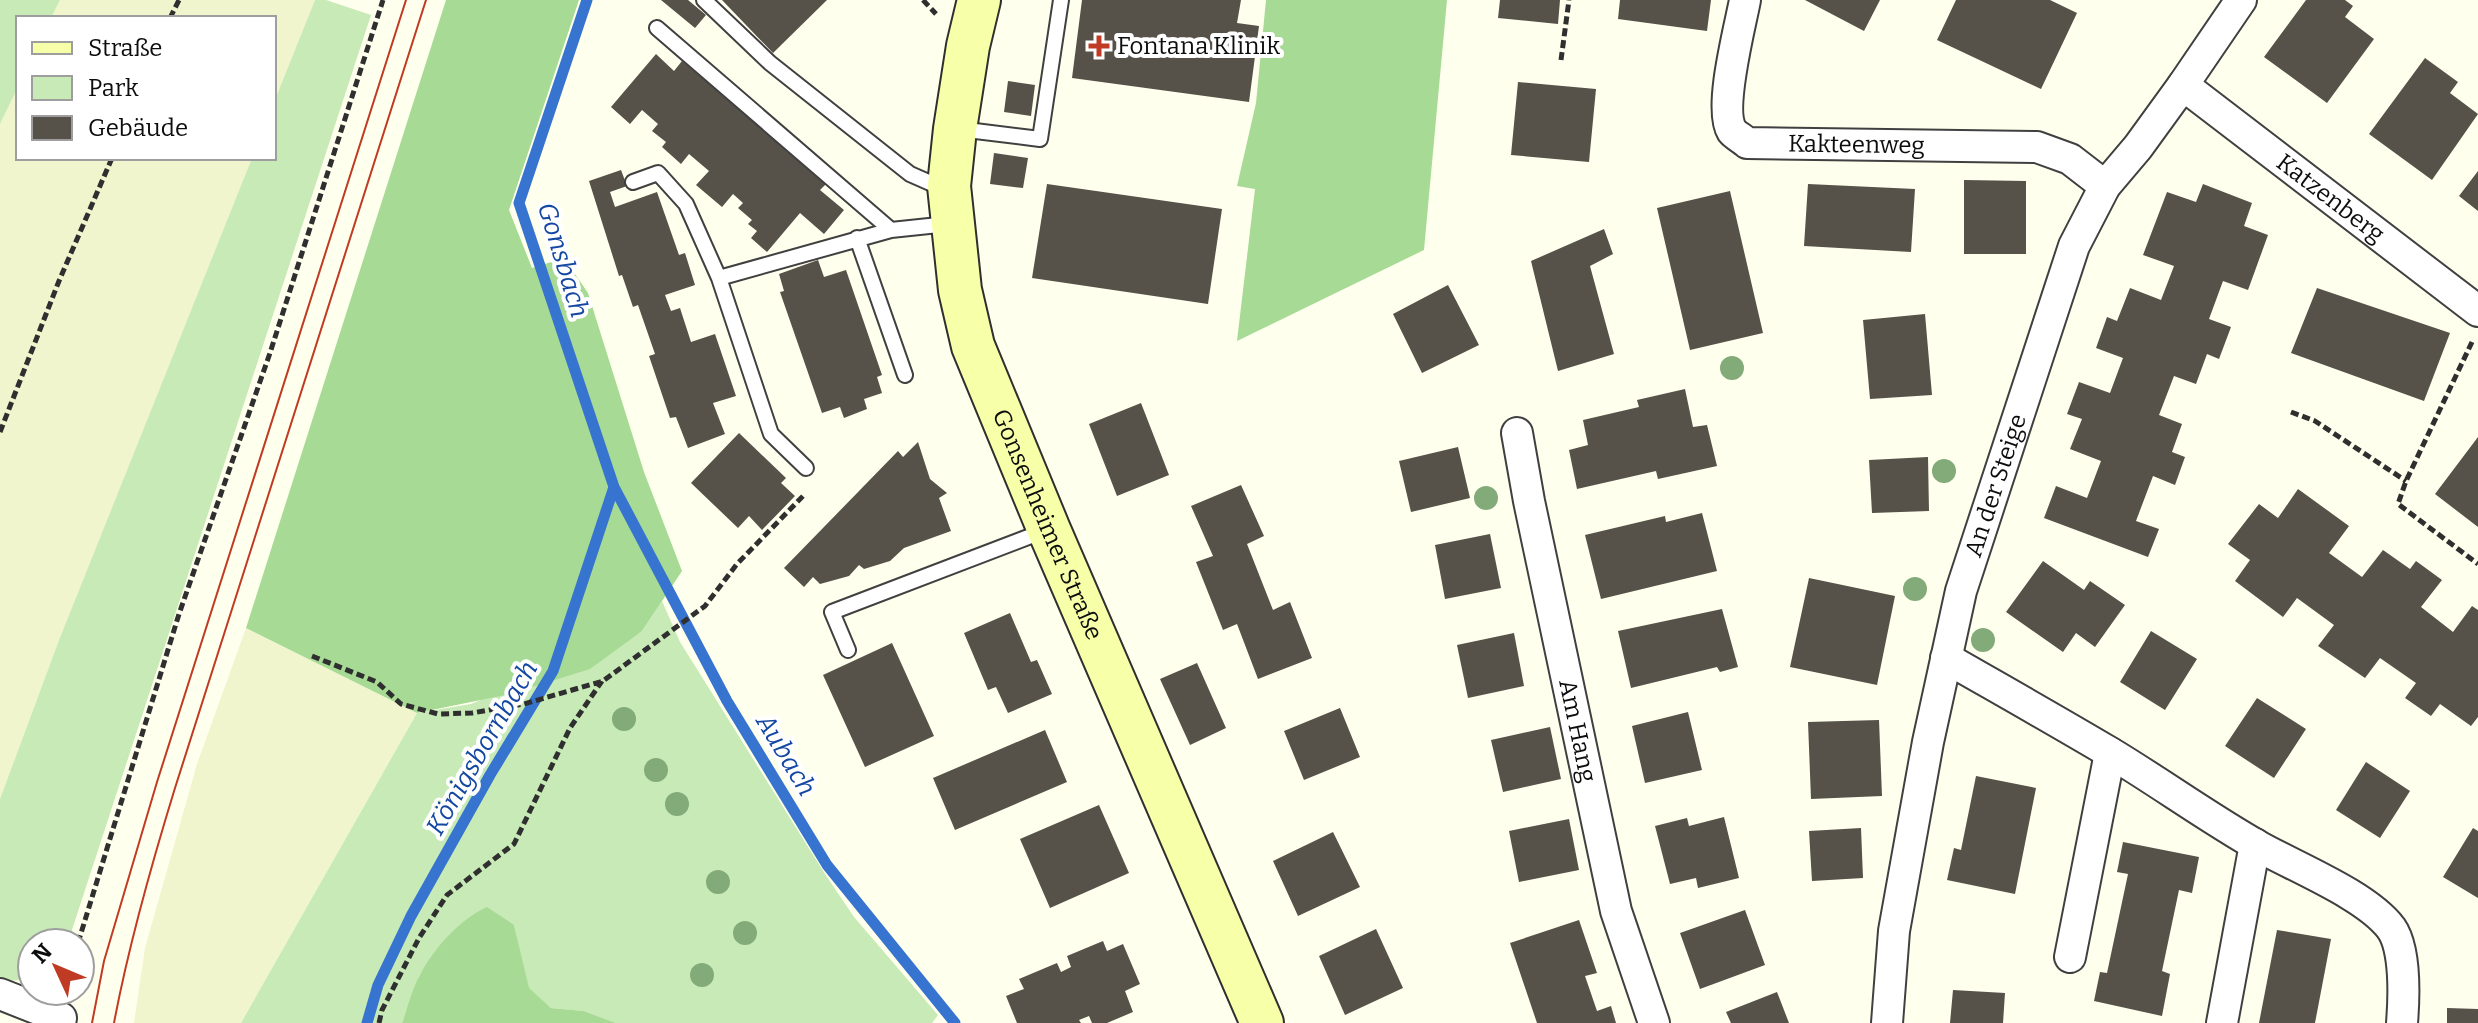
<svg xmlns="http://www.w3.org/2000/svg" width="2478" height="1023" font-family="Bitter,serif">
<rect width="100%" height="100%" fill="#ffffed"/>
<path fill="#f1f5cd" d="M60 0H315L274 102V18H51Z
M18 87V158H252L59 640 0 799V124Z
M246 628 417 713 241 1023H134L145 948 197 764Z"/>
<path fill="#c7eab6" d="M0 0H60L51 18H18V87L0 124Z
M315 0H326L371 15 69 939 68 943H32V979L8 981 0 978V799L59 640 252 158H274V102Z
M662 601 680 642 825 874 854 917 938 1015 932 1023H616L584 1011 551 1008 528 988 514 925 447 939 420 975 402 1023H241L417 713 471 704 642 631Z"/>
<path fill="#a7db95" d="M446 0H579L509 210 532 268 564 258 588 293 644 472 682 571 642 631 590 669 510 694 417 713 246 628Z
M1266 0H1447L1424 250 1237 341 1255 189 1237 186 1256 103Z
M487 907 514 925 529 988 551 1008 584 1011 616 1023H402C408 1007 412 989 420 975 434 948 460 919 487 907Z"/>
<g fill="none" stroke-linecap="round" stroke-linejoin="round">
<path stroke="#3774cf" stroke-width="11" d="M587 0 519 203 614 487 727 701 827 865 955 1023
M367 1023 378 985 411 916 490 775 553 671 614 487"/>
</g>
<path fill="#565149" d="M661 0H688L706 15 695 28Z
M722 0H827L773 53Z
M1082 0H1241L1237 23 1259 26 1249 102 1072 78Z
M1500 0H1560L1558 24 1498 18Z
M1620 0H1711L1707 31 1618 19Z
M1805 0H1880L1864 31Z
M1956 0H2050L2077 13 2041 89 1937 40Z
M2306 0H2345L2353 6 2345 17 2374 39 2327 103 2264 57Z
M656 54 674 71 682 61 826 184 820 190 844 210 824 234 800 213 767 252 751 238 757 231 748 224 752 220 738 208 743 203 733 194 722 207 696 185 709 171 689 154 681 164 662 147 666 142 652 131 658 124 642 110 630 124 611 107Z
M2425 58 2458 82 2450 93 2478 114 2432 180 2369 134Z
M1008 81 1035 85 1031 116 1004 112Z
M1518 82 1596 89 1589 162 1511 155Z
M994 153 1028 158 1023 188 990 184Z
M621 170 627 186 610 192 615 207 657 192 679 255 685 253 695 285 665 295 671 311 680 308 691 342 715 334 736 396 713 403 725 434 688 448 676 417 670 418 649 356 655 354 638 305 633 307 622 275 619 276 589 181Z
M2478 171V211L2459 196Z
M1964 180 2026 181V254H1964Z
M1047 184 1222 209 1208 304 1032 278Z
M1808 184 1915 189 1911 252 1804 246Z
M2203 184 2252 203 2244 226 2268 235 2248 290 2223 281 2209 319 2231 327 2219 359 2207 354 2196 384 2174 376 2159 415 2182 424 2172 452 2185 457 2175 485 2153 476 2136 521 2159 529 2148 557 2044 518 2056 486 2087 498 2101 461 2070 449 2082 419 2067 414 2079 382 2110 393 2123 358 2096 348 2107 317 2117 321 2130 288 2161 300 2174 266 2143 255 2167 192 2196 202Z
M1730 191 1763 333 1690 350 1657 208Z
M1604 229 1613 254 1590 266 1614 354 1558 371 1531 261Z
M818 260 824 277 846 270 882 375 877 377 882 393 864 399 867 409 844 418 840 407 822 413 780 292 784 291 779 274Z
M1448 285 1479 345 1422 373 1393 314Z
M2317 288 2450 333 2424 401 2291 353Z
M1925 314 1932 395 1870 399 1863 320Z
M1685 389 1693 427 1707 425 1717 466 1658 479 1656 471 1577 489 1569 450 1588 445 1583 420 1639 407 1637 400Z
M1141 403 1169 475 1117 496 1089 424Z
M739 433 786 478 781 483 795 496 762 530 749 516 738 528 691 483Z
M2478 437V527L2435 494Z
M918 442 930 479 947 493 939 498 951 531 904 548 890 561 864 569 859 565 849 576 820 584 813 577 804 587 784 568 898 451 903 457Z
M1458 447 1470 498 1411 512 1399 461Z
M1928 457 1929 511 1872 513 1869 460Z
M1241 485 1264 536 1247 544 1273 610 1290 602 1312 658 1258 679 1237 624 1223 630 1196 562 1213 556 1191 506Z
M2298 489 2349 526 2329 553 2362 577 2383 550 2410 569 2416 561 2442 580 2421 607 2453 632 2472 606 2478 610V717L2471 726 2440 704 2431 716 2405 698 2416 683 2380 658 2365 678 2318 646 2334 625 2297 598 2283 617 2235 581 2250 560 2228 544 2259 504 2278 518Z
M1702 513 1717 571 1601 599 1585 535 1665 516 1666 522Z
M1490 534 1501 588 1445 599 1435 545Z
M2043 561 2084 590 2090 581 2125 605 2095 647 2076 633 2063 652 2006 612Z
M1809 578 1895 596 1877 685 1790 667Z
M1722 609 1738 667 1720 672 1717 667 1631 688 1618 631Z
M1010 613 1031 662 1037 660 1052 694 1008 713 996 687 988 690 964 633Z
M2151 631 2197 659 2165 710 2120 682Z
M1514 633 1524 686 1468 698 1457 645Z
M892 643 934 736 865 767 823 675Z
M1197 663 1226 728 1190 745 1160 679Z
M2257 698 2306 729 2274 778 2225 746Z
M1340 708 1360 757 1304 780 1284 731Z
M1688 712 1702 770 1645 783 1632 726Z
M1879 720 1882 796 1811 799 1808 722Z
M1550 727 1561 779 1503 792 1491 740Z
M1045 730 1067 782 955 830 933 778Z
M2366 762 2410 791 2380 838 2336 810Z
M1976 776 2036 788 2015 894 1947 880 1954 848 1961 850Z
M1099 805 1129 873 1050 908 1020 839Z
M1724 817 1739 878 1698 888 1696 878 1670 884 1655 826 1687 818 1689 826Z
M1569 819 1579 870 1519 882 1509 831Z
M1861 828 1863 878 1812 881 1809 831Z
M2473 828 2478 831V898L2443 877Z
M1333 832 1360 887 1298 916 1273 861Z
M2123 842 2199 857 2192 893 2179 890 2162 971 2170 974 2162 1016 2094 1001 2100 972 2107 973 2128 874 2117 872Z
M1745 910 1765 965 1700 989 1680 933Z
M1579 920 1597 973 1585 976 1597 1011 1611 1006 1616 1023H1537L1510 943Z
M1376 929 1403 988 1345 1015 1319 956Z
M2277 930 2331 939 2315 1023H2259Z
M1103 941 1107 951 1123 944 1140 984 1125 991 1133 1012 1107 1023H1092L1089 1016 1079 1020 1081 1023H1017L1006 996 1024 989 1019 979 1057 963 1061 972 1071 967 1067 956Z
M1953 990 2005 993 2003 1023H1950Z
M1777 992 1789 1023H1731L1726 1012Z
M2447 1008 2478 1009V1023H2447Z"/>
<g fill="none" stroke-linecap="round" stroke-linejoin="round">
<defs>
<path id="service" d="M704 0 770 63 910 174 935 185 945 186
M657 28 891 230
M959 129 1040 139 1061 0
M633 182 658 173 686 204 719 278
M857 238 905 375
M806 468 771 434 719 278 891 230 948 224
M848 650 832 612 1044 531"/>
<g id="minor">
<path id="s1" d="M1745 0C1740 27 1718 109 1732 131 1735 135 1743 139 1747 143L2037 147 2070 159 2105 186"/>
<path id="s2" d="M2183 85 2478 311"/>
<path id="s3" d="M1517 433 1529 501 1616 911 1654 1023"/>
<path d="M1946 658C2000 689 2055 720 2109 752 2159 782 2207 817 2258 846 2295 867 2366 895 2391 928 2406 949 2404 998 2402 1023"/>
<path d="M2070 957 2110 753"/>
<path d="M0 994 61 1018 60 1023"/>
<path id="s4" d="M1887 1023 1894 931 1928 742 1961 591 2074 246 2105 186 2138 147 2183 85 2241 0"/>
<path d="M2222 1023 2255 844"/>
</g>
<g id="secondary">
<path id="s5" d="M979 0 968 46 955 129 949 186 960 290 973 346 1049 530 1262 1023"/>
</g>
</defs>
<use href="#service" stroke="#404040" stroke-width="18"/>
<use href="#minor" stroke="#404040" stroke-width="34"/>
<use href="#secondary" stroke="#2f2f2f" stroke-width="46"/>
<path stroke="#2f2f2f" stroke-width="5" stroke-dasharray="8 4" stroke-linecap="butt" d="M923 0 936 14
M170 18 179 0
M1561 60 1569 0
M2472 342 2406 481 2398 504 2478 564
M2291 412 2315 421 2406 481
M0 432 59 281 112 158
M312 656 377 682 401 704 438 714 472 713 524 704 603 681 705 606 737 564 805 494
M78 943 179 614 270 353 383 0
M379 1023 382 1010 419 938 447 895 514 844 570 728 602 681"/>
<use href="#service" stroke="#fff" stroke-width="14"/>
<use href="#minor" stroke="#fff" stroke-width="30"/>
<use href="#secondary" stroke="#f7ffa8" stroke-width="42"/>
<path stroke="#c03b23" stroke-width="2" d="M92 1023 104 961 157 782 406 0
M114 1023C129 943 151 866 175 788L426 0"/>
</g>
<g fill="#83ab7a">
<circle cx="1732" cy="368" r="12"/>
<circle cx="1944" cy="471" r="12"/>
<circle cx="1486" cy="498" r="12"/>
<circle cx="1915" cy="589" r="12"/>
<circle cx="1983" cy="640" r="12"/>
<circle cx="624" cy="719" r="12"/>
<circle cx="656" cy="770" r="12"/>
<circle cx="677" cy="804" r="12"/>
<circle cx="718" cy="882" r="12"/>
<circle cx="745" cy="933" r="12"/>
<circle cx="702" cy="975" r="12"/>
</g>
<path fill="#c03b23" stroke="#fff" stroke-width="3" d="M1095 34h8v8h8v8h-8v8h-8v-8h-8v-8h8z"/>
<g text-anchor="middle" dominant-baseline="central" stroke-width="8" stroke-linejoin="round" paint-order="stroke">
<g font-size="24" fill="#0d0d0d" stroke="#fff" text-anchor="start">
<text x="1117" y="46">Fontana Klinik</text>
</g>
<g font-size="24" fill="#0d0d0d" stroke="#fff">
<text stroke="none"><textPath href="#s1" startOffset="262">Kakteenweg</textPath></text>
<text stroke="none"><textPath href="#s2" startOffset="186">Katzenberg</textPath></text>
<text stroke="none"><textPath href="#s4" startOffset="550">An der Steige</textPath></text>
<text stroke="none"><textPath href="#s5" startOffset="544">Gonsenheimer Straße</textPath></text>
<text stroke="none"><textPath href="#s3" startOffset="304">Am Hang</textPath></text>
</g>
<g font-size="26" font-style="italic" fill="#1447a1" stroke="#fff">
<text transform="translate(563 260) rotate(73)">Gonsbach</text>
<text transform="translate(482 748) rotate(-60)">Königsbornbach</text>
<text transform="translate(786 755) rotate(59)">Aubach</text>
</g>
</g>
<rect x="16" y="16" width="260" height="144" fill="#ffffff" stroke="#9e9e9e" stroke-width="2"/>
<rect x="32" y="42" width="40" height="12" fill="#f7ffa8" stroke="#9e9e9e" stroke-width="2"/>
<text x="88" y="56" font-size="24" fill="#0d0d0d">Straße</text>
<rect x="32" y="76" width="40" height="24" fill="#c7eab6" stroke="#9e9e9e" stroke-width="2"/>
<text x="88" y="96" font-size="24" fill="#0d0d0d">Park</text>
<rect x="32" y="116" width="40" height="24" fill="#565149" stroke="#9e9e9e" stroke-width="2"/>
<text x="88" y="136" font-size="24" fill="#0d0d0d">Gebäude</text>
<g transform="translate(56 967) rotate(314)"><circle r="38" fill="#ffffff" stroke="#9e9e9e" stroke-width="2"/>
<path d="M0-6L14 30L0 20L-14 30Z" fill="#c03b23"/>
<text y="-12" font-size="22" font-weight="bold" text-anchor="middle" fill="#0d0d0d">N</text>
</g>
</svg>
